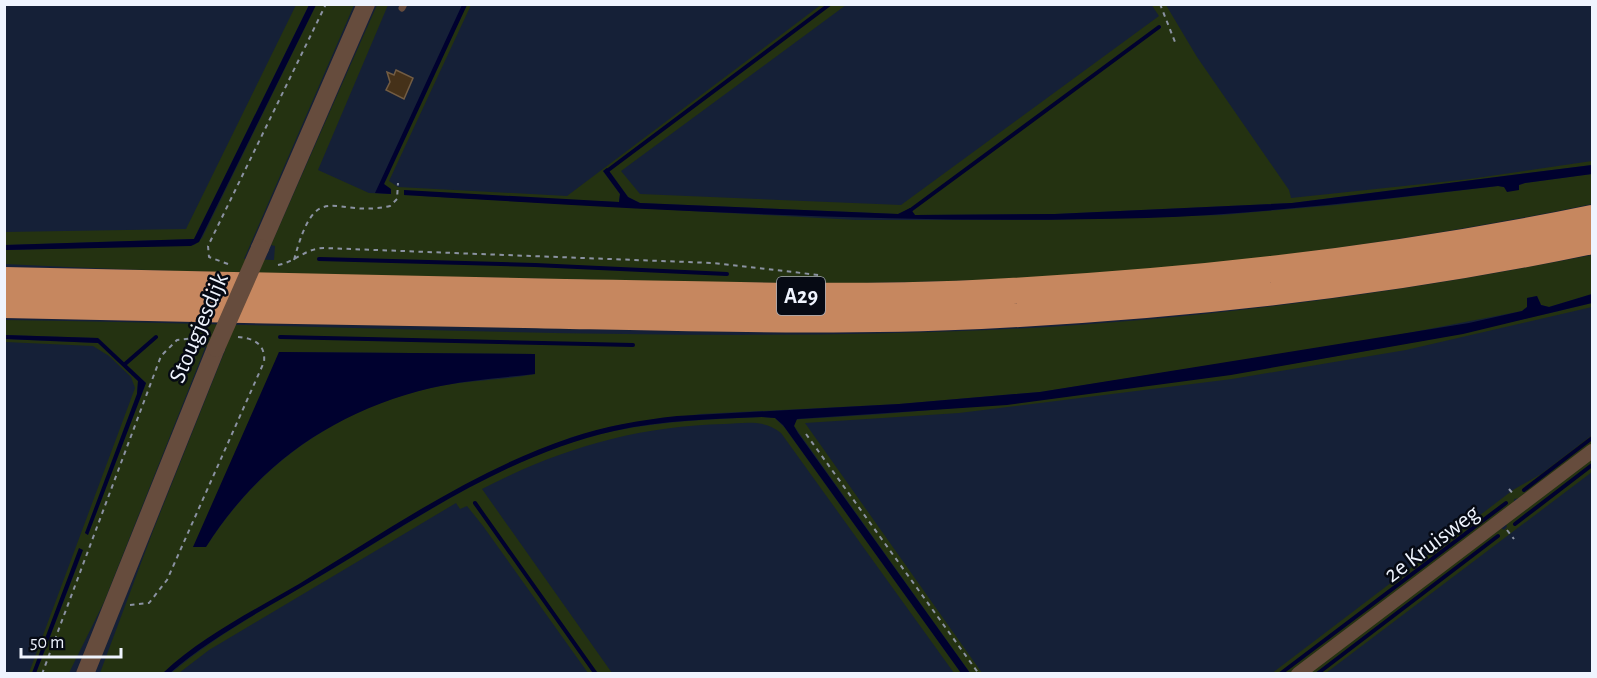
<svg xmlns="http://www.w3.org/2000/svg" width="1597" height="678" font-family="'Alegreya Sans',sans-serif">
<rect width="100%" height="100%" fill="#152037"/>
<path fill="#243211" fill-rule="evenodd" d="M467 4 471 5 389 181 398 187 567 196 822 4 846 5 621 171 640 194 901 205 1159 16 1151 4 1166 5 1197 57 1289 190 1291 198 1470 179 1592 161V165L1292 203 1055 214 915 215 910 209 898 214 640 203 628 197 607 168 603 171 620 194 619 202 404 195 856 220H1041L1222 215 1336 205 1498 186 1519 190V185L1525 183 1592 174V204C1404 243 1213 268 1021 278 850 287 680 282 509 278 341 275 172 273 5 264V250L194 245 202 238 316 5H354L244 259 274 260 275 246 271 245 377 5H388L318 170 369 193 391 194 384 184Z
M296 5H309L194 239 5 245V232L186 229Z
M1592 255V294L1549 307 1541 305 1537 296 1527 298V307L1522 311 1372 340 1040 392 899 404 701 414 618 425 572 437 532 453 450 494 208 639 163 673H100L153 531 226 348 201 347 205 348 104 602 69 673H36L83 551 32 673H29L135 388 131 377 109 356 93 346 5 342V339L98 343 138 381 137 394 85 533 88 535 146 383 98 338 5 335V320C332 324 661 344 989 330 1192 321 1393 294 1592 255ZM279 352 535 354V374C504 380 471 380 440 386 341 406 260 462 206 547Z
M1592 303V307L1406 350 1232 379 959 413 805 423 982 673H970L794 426 796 420 801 419C926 413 1049 399 1172 382 1314 362 1454 337 1592 303Z
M762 417 775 418 785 428 961 673H954L781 433C765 419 744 423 724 424 637 426 559 449 482 489L612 673H588L483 526 467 506 460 509 456 503 209 650 179 673 170 674C220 632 278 601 334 568 422 515 512 453 614 431 663 421 712 419 762 417Z
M1592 435V447L1520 498 1514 499V503L1293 673 1271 674 1513 490 1541 474Z
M1592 454V472L1326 673 1303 674 1501 528 1504 530 1507 527 1506 523Z"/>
<path fill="#00012f" d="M309 5H316L199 242 191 246 5 250V245L194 239Z
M462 5H467L384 184 391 189V194L375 193Z
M1592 165V174L1525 183 1519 185V190L1507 192 1504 187 1498 186C1381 199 1265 214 1147 218 899 225 651 210 404 195V190L619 202 620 194 603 171 607 168 628 197 640 203 898 214 910 208 915 215 1055 214 1292 203Z
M1592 294V303L1463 334 1231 375 1007 405 797 419 794 426 798 433 970 673H961L783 425 775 418 762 417C712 419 663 420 614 431 507 455 414 520 322 575 271 606 215 634 170 673H163C202 636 253 611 299 584 386 531 474 470 570 438 605 426 641 420 677 416L899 404 1040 392 1469 323 1522 311 1527 307V298L1537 296 1541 305 1549 307Z
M5 335 98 338 146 383 88 535 85 533 137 394 138 381 98 343 5 339Z
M279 352 535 354V374C501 378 465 380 431 388 335 411 259 463 206 547H193Z
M79 548 83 550 36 673H32Z"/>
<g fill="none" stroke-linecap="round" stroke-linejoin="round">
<path stroke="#00012f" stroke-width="4" d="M607 171 830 4
M908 212 1159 27
M319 259 535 265 727 274
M280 337 633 345
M125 364 156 337
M1524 490 1592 438
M475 503 596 674
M1515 524 1592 465
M1280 674 1506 503
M1317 674 1498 536"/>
</g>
<path fill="#453119" stroke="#725c43" stroke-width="1.5" d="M396 70 413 78 404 99 386 90 390 82 387 72 394 75Z"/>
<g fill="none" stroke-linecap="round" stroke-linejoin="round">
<path stroke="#8b92a2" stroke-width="2" stroke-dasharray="4.5 4.5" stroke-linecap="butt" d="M1160 4 1175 42
M294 260C317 175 332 219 390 206L397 199 398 183
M228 264 209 257 208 246 326 4
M278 265C295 262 306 248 324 248L713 263 819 275
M806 434 979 674
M1509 489 1514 495
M1507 530 1514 539
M130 605 149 603 167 580 264 362C266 344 253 338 238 337
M42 674 161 356 177 340 205 337"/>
<path stroke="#664c3d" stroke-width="7" d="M402 8 404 4"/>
<path stroke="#664c3d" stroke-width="14" d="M1298 674 1592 451"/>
<path stroke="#664c3d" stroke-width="18" d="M260 248 366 4
M85 674 216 348"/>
<path stroke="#c6875f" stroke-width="26" d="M4 280C191 284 378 288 565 292 701 294 837 299 973 293 1181 283 1389 260 1592 218
M4 305C178 309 351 312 525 315 677 318 829 323 981 316 1186 306 1392 283 1592 241"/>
<path stroke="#664c3d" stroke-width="18" d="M216 348 260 248"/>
</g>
<g text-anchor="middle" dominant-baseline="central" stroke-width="5" stroke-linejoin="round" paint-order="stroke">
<rect fill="#060a14" stroke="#a9aeb8" stroke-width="1.5" x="777" y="277" width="48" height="38" rx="4.5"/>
<g font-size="22" font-weight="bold" fill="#eff4fe">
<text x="801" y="296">A29</text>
</g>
<g font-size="24" fill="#eff4fe" stroke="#060a14">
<text transform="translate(199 328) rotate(-67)">Stougjesdijk</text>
<text transform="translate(1432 544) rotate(-37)">2e Kruisweg</text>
</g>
</g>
<rect width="1597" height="678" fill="none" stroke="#eff4fe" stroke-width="12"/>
<path d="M21 648v9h100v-9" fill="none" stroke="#eff4fe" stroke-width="3"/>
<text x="30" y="648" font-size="18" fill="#eff4fe" stroke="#060a14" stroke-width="4.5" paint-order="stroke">50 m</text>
</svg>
